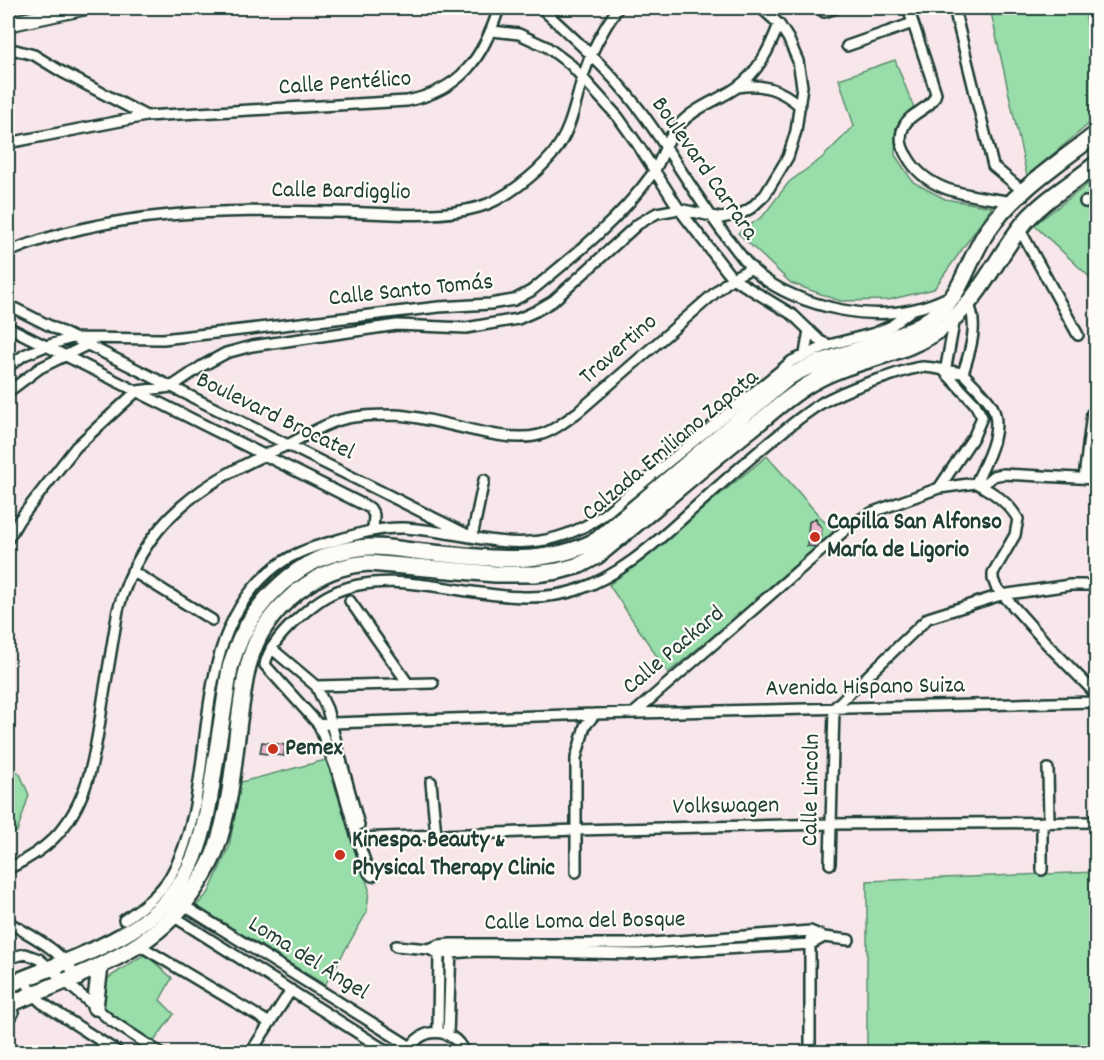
<svg xmlns="http://www.w3.org/2000/svg" width="1104" height="1060" font-family="Dekko,sans-serif">
<rect width="100%" height="100%" fill="#f8e7ea"/>
<filter id="ink" filterUnits="userSpaceOnUse"><feTurbulence type="fractalNoise" baseFrequency=".0167" numOctaves="2"/><feDisplacementMap in="SourceGraphic" scale="12" xChannelSelector="R" yChannelSelector="G"/><feConvolveMatrix kernelMatrix="1 2 1 2 8 2 1 2 1" color-interpolation-filters="sRGB"/></filter>
<g filter="url(#ink)">
<path fill="#98ddaa" stroke="#5c8d6f" stroke-width="1.5" d="M990 8H1084L1096 66V118L1027 176Z
M895 60 914 108 896 127 895 155 913 182 945 199 992 207 934 289 888 300 840 301 791 283 738 233 763 216 789 182 822 158 854 126 839 79Z
M1096 178V283L1034 225Z
M767 456 836 535 668 673 609 585Z
M326 760 369 889 367 912 325 985 196 906 209 892 229 847 241 782Z
M8 764 20 774 29 795 17 832 8 835V804L11 798 8 795Z
M1096 872V1052H867V881Z
M145 954 172 978 160 1000 174 1014 152 1044 105 1015 97 997 105 980Z"/>
<path fill="#ebb5cd" stroke="#1f3d34" stroke-width="1.5" d="M816 518 817 523 822 527 821 542 816 547 807 546 809 522Z
M262 742 285 745 284 756 260 753Z"/>
<g fill="none" stroke-linecap="round" stroke-linejoin="round">
<defs>
<path id="street" d="M541 8C576 40 610 71 639 109 672 152 697 201 732 244 738 252 745 261 752 269 775 291 811 304 842 310 878 317 915 313 948 297
M908 8 936 93C932 110 911 111 904 126 899 136 901 147 907 156 928 195 974 195 1013 202
M954 8 993 166 1024 192
M824 12 836 8
M492 31 519 34 547 47 571 65 618 117 638 145 679 209 732 278 793 315 820 341 829 345
M847 46 913 23
M8 48 34 55 62 72 146 116
M738 87C762 83 781 89 800 106
M8 143 146 116 407 101C461 90 483 58 499 8
M1085 202 1096 203
M1019 228 1078 335
M8 252C113 209 222 210 334 212 380 212 434 220 479 207 504 200 535 175 552 155 571 132 575 104 583 76 591 51 603 29 618 8
M8 305 472 537 484 480
M8 327 370 508 374 515 373 530
M805 354 809 330
M8 367 24 355 46 346 72 338 163 339 439 307 490 304 514 300 531 291C574 256 620 219 653 173 663 158 666 139 679 125 695 107 717 101 736 88 758 73 770 48 779 24
M945 372 955 318
M963 373C970 352 980 321 967 302
M963 373C972 384 985 394 992 406 1004 430 986 461 976 483
M8 392 40 368 89 344
M1084 478 1092 413
M976 483C994 493 1008 502 1018 519L1015 535 993 573V579L996 587 1047 644 1096 694
M982 486 993 476 1003 474 1096 479
M939 488 974 436 982 417 975 404 945 372
M8 539 19 520 76 447 137 391 171 387 202 366 226 353 252 346 397 325 466 328 518 319 536 311 553 301 638 224 657 213 679 209 721 218 741 214 751 208 765 195 788 157 796 131 802 86 798 61 788 38 779 24 761 8
M132 571 212 620
M350 601 407 682
M271 648 316 686 327 709 359 825
M316 686 433 683
M634 713 852 524 873 512 939 488 976 483
M319 725 332 723 595 714 1096 702
M1048 769 1049 822
M431 782 436 835
M1042 822V870
M357 838 576 830 831 824 1096 822
M830 864 834 708 928 618 1001 595 1070 585H1096
M8 869C24 861 40 852 53 839 90 803 96 748 103 700 108 670 113 640 118 610 143 519 205 480 287 445 304 437 322 425 340 420 358 415 377 415 395 415 435 416 501 445 539 435 553 431 566 421 578 412L732 278 752 268
M576 872V758L585 726 595 714
M372 876 369 873 357 838 340 779 319 725 265 665C268 648 283 632 295 621 306 611 318 600 331 594 403 559 499 616 577 590 617 577 651 547 682 519 714 490 747 460 781 433 796 421 811 408 829 399 845 391 862 384 880 379 893 375 909 368 923 367 933 367 952 372 963 373
M183 905 411 1047
M173 916 388 1052
M124 920C141 908 159 895 170 877 223 786 183 648 269 572 288 555 309 548 334 541 357 534 380 527 405 528 481 533 530 564 602 516L792 361 829 345 875 333 891 326 912 310
M8 922C35 938 64 951 78 981
M139 945 270 1023
M396 946 429 949 439 954 477 951 638 954 811 944 824 937
M429 949 439 945 451 944H638L810 931 824 937 849 940
M8 958 25 954 39 959 110 1020 159 1052
M25 978 32 994 42 1003 118 1052
M8 996 13 1013 8 1020
M438 1032 439 950
M448 1035 451 947
M251 1052 291 990
M409 1052C419 1025 454 1027 464 1052
M810 1052V939"/>
<path id="secondary" d="M8 24 83 8"/>
<path id="primary" d="M8 985C49 968 95 953 133 929 197 889 205 832 215 764 220 732 225 700 230 668 239 635 255 607 281 584 303 564 329 552 359 548 376 545 396 549 413 551 474 556 541 570 597 540L789 377C838 348 898 348 942 309 964 289 970 255 988 230 1015 191 1059 163 1096 134
M8 1005C68 978 141 958 184 904 196 888 209 869 216 849 232 804 234 753 241 706 244 685 247 663 256 643 265 622 281 605 298 591 320 574 341 565 369 563L495 574H535L558 571 580 565 597 556C649 514 699 470 751 429 771 413 791 394 813 382 854 358 906 357 946 325 979 299 995 261 1020 228 1039 202 1071 185 1096 164
M95 1007 100 966"/>
</defs>
<use href="#street" stroke="#1f3d34" stroke-width="14"/>
<use href="#secondary" stroke="#1f3d34" stroke-width="18"/>
<use href="#primary" stroke="#1f3d34" stroke-width="20"/>
<use href="#street" stroke="#fdfcf7" stroke-width="9"/>
<use href="#secondary" stroke="#fdfcf7" stroke-width="14"/>
<use href="#primary" stroke="#fdfcf7" stroke-width="15"/>
</g>
</g>
<g fill="#c8321e" stroke="#fdfcf7" stroke-width="2">
<circle cx="815" cy="537" r="6"/>
<circle cx="273" cy="749" r="6"/>
<circle cx="340" cy="855" r="6"/>
</g>
<g text-anchor="middle" dominant-baseline="central" stroke-width="4.5" stroke-linejoin="round" paint-order="stroke">
<g font-size="24" fill="#1f3d34" stroke="#fdfcf7">
<text transform="translate(345 84) rotate(-4)">Calle Pentélico</text>
<text transform="translate(704 169) rotate(55)">Boulevard Carrara</text>
<text transform="translate(341 192) rotate(1)">Calle Bardigglio</text>
<text transform="translate(411 291) rotate(-6)">Calle Santo Tomás</text>
<text transform="translate(619 350) rotate(-41)">Travertino</text>
<text transform="translate(275 417) rotate(26)">Boulevard Brocatel</text>
<text transform="translate(671 446) rotate(-40)">Calzada Emiliano Zapata</text>
<text transform="translate(674 651) rotate(-40)">Calle Packard</text>
<text transform="translate(865 688) rotate(-1)">Avenida Hispano Suiza</text>
<text transform="translate(812 790) rotate(-89)">Calle Lincoln</text>
<text transform="translate(726 807) rotate(-1)">Volkswagen</text>
<text transform="translate(585 922) rotate(-1)">Calle Loma del Bosque</text>
<text transform="translate(308 959) rotate(32)">Loma del Ángel</text>
</g>
<g font-size="24" font-weight="bold" fill="#1f3d34" stroke="#fdfcf7" text-anchor="start">
<text x="827" y="523">Capilla San Alfonso<tspan x="827" dy="28">María de Ligorio</tspan></text>
<text x="285" y="749">Pemex</text>
<text x="352" y="841">Kinespa Beauty &amp;<tspan x="352" dy="28">Physical Therapy Clinic</tspan></text>
</g>
</g>
<rect width="1104" height="1060" fill="none" stroke="#fdfcf7" stroke-width="30"/>
<rect x="15" y="15" width="1074" height="1030" fill="none" stroke="#1f3d34" stroke-width="2" filter="url(#ink)"/>
</svg>
